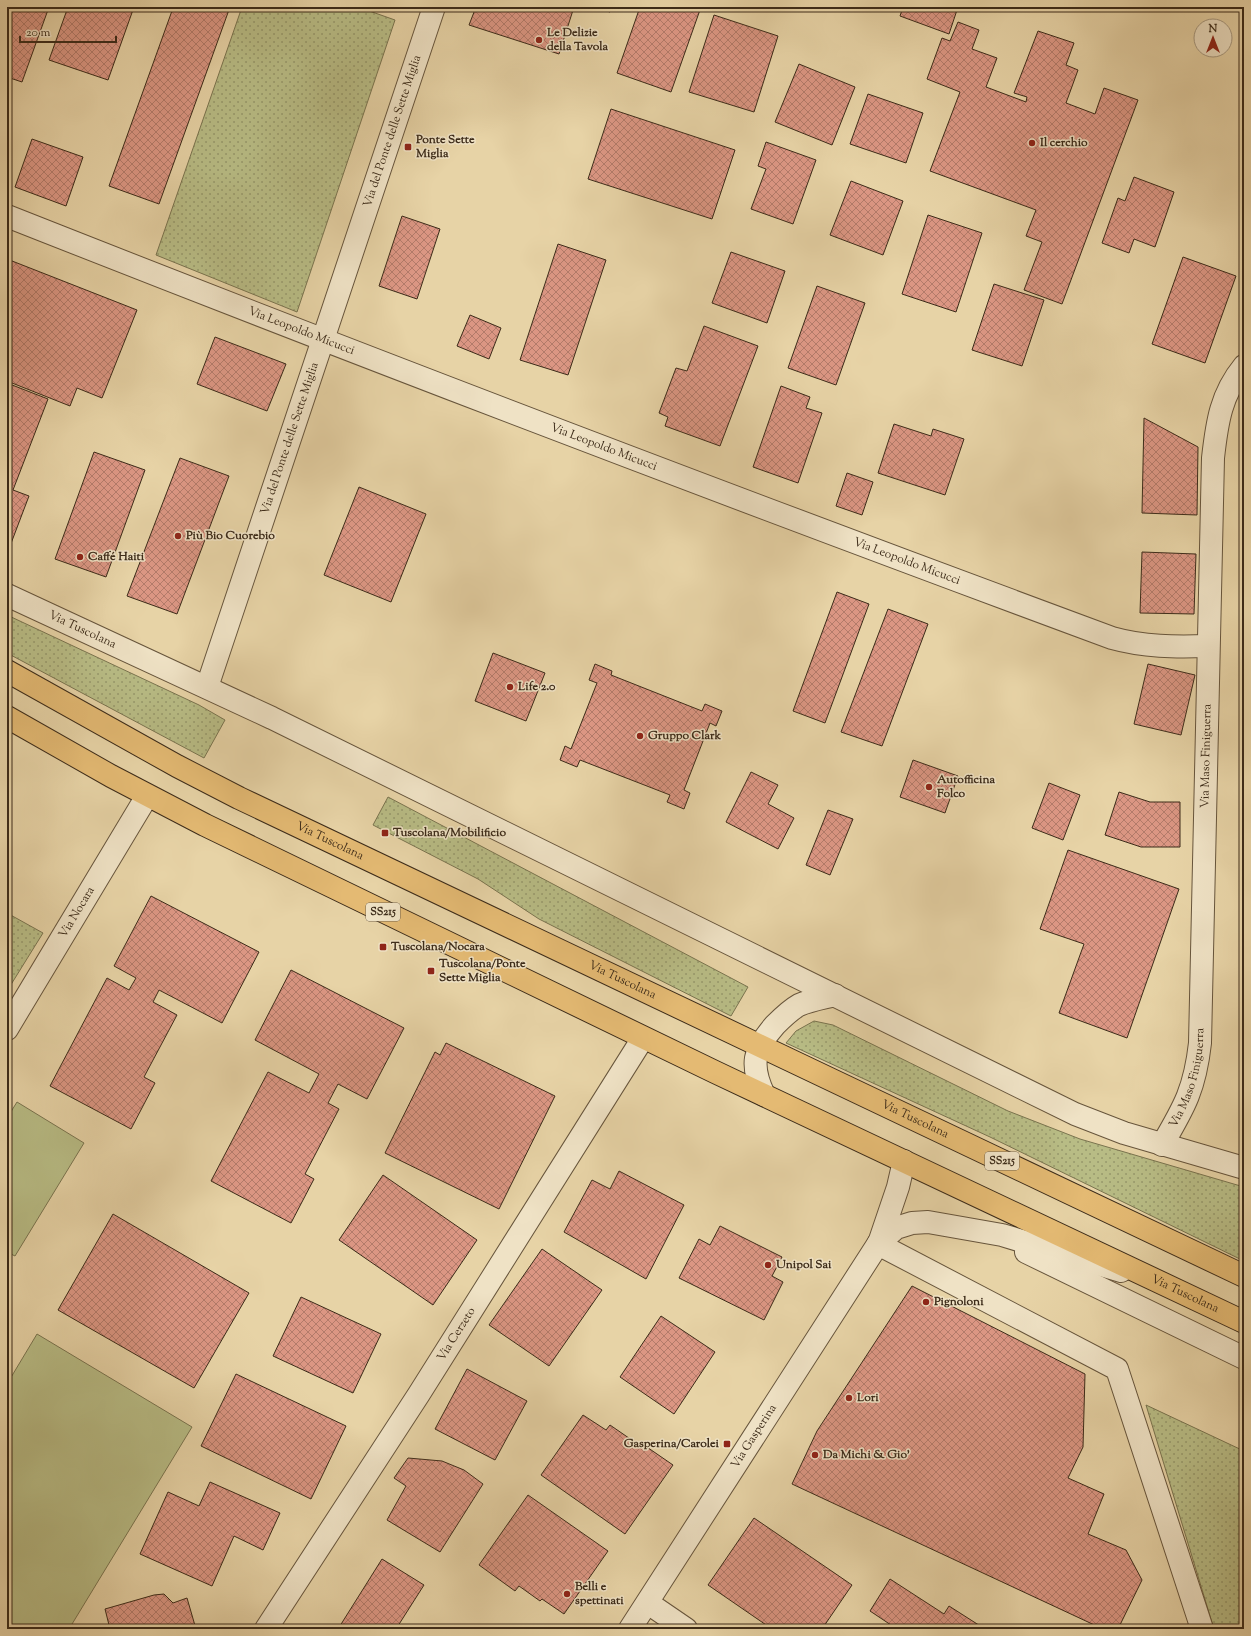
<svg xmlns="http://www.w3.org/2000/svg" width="1251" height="1636" font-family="'Sorts Mill Goudy',serif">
<defs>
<pattern id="grass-dots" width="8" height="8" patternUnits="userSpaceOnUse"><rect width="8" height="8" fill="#b8bc85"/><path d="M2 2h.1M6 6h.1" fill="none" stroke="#97996c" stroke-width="1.8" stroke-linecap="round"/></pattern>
<pattern id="building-cross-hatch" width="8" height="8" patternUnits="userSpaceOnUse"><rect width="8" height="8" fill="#db9683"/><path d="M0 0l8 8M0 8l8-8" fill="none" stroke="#b37b6a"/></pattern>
</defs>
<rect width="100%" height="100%" fill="#e7d3a6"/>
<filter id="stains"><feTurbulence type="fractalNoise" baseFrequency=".005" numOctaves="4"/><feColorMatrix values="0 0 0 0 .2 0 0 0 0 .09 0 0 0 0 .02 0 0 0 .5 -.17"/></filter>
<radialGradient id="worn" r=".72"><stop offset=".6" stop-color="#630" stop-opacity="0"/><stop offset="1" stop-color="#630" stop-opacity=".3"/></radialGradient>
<path fill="url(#grass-dots)" stroke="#7a744f" d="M242 7H358L395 20 297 312 156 255Z
M7 615 199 705 225 720 204 758 7 653Z
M388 797 748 987 731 1016 539 919 478 879 373 825Z
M7 913 43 933 7 991Z
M814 1021 833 1025 1008 1111 1080 1139 1244 1187V1261L990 1137 786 1043 796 1031Z
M1146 1405 1244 1451V1629H1214Z"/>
<path fill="#b8bc85" stroke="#7a744f" d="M17 1102 84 1143 15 1256 7 1252V1118Z
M37 1334 192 1427 69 1629 7 1628V1384Z"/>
<path fill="url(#building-cross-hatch)" stroke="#3c2b19" d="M7 7H49L22 82 7 77Z
M68 7H134L108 80 49 60Z
M170 7H230L159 204 109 186 173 8Z
M476 7H574L559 54 469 25Z
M593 7H612L610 12Z
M640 7H701L671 92 617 73Z
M903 7H958L949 34 900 16Z
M714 15 778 36 754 112 689 92Z
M958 22 979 30 972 49 997 58 986 87 1026 102 1027 97 1014 93 1038 31 1074 43 1066 65 1078 70 1066 103 1095 114 1104 88 1138 100 1062 304 1024 290 1042 242 1026 236 1036 210 930 171 960 92 927 79 942 38 950 41Z
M799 64 855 87 832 145 775 122Z
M868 94 923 113 906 163 850 144Z
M611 109 735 150 712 219 588 179Z
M32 139 83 157 66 206 15 187Z
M766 142 816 160 793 224 751 209 766 169 758 166Z
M1134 177 1174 192 1155 247 1134 239 1129 253 1102 243 1118 198 1125 201Z
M851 181 903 201 883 255 830 235Z
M928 215 982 233 956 312 902 294Z
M402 216 440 229 417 299 379 286Z
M558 244 606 260 568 375 520 360Z
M731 252 785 271 767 323 712 303Z
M1183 257 1236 276 1205 363 1152 344Z
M7 259 137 310 102 398 77 388 70 406 7 381Z
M994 284 1044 300 1022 366 972 350Z
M817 286 865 303 836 385 788 368Z
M470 315 501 328 489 359 457 346Z
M704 326 758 346 720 446 665 426 668 417 659 413 676 368 687 371Z
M215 337 286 364 267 411 197 384Z
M7 383 48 399 13 490 29 496 7 554Z
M781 386 810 397 806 408 822 413 798 483 753 467Z
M1144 418 1198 447 1197 515 1142 513Z
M894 424 931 436 933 429 964 439 945 495 878 473Z
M94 452 145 470 106 577 55 559Z
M180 458 229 476 177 614 127 596Z
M847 473 873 482 862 515 836 506Z
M359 487 426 514 391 602 324 575Z
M1142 552 1196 554 1194 614 1140 613Z
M837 592 869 604 825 723 793 711Z
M888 609 928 624 882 746 841 732Z
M493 653 545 673 526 721 475 701Z
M595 664 612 671 611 675 702 711 705 704 722 711 716 726 710 723 684 790 690 793 684 809 667 802 670 795 580 760 577 767 560 760 565 746 571 749 597 683 589 680Z
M1148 664 1195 675 1181 735 1134 724Z
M913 760 958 776 945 813 900 797Z
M751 772 778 785 768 804 794 818 778 849 726 822Z
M1049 783 1080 795 1063 840 1032 828Z
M1119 792 1150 802H1180V847H1141L1105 835Z
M828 810 853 819 830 875 806 865Z
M1068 850 1179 889 1127 1038 1059 1013 1084 944 1040 929Z
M151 896 259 952 222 1023 159 990 153 1002 177 1015 144 1077 155 1083 131 1129 50 1086 107 978 129 990 136 978 114 966Z
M291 970 404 1028 367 1099 338 1084 328 1103 339 1109 305 1174 314 1179 291 1223 211 1181 268 1072 309 1093 319 1074 255 1040Z
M446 1043 555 1096 499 1209 385 1153 435 1052 440 1055Z
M619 1171 684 1205 646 1279 564 1232 592 1180 610 1189Z
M383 1175 477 1240 433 1305 339 1240Z
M113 1214 249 1293 194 1388 58 1310Z
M720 1226 782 1257 772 1276 783 1282 764 1320 679 1278 699 1239 710 1245Z
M542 1249 602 1290 549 1366 489 1325Z
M912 1286 1085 1374 1083 1447 1068 1478 1104 1494 1088 1534 1126 1550 1142 1580 1118 1629H1103L792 1484 817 1431Z
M301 1297 381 1334 353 1393 273 1356Z
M661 1316 715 1352 674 1414 620 1377Z
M467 1369 527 1401 495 1460 435 1429Z
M236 1374 346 1426 311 1499 201 1446Z
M583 1415 606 1430 610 1425 639 1445 641 1443 673 1465 625 1534 541 1475Z
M408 1458 442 1461 464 1470 483 1484 440 1552 387 1520 406 1486 394 1478Z
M210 1482 280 1513 263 1550 234 1536 212 1586 140 1554 168 1492 199 1506Z
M528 1495 608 1551 564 1614 542 1599 540 1601 519 1586 515 1591 479 1565Z
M754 1518 852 1585 822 1629H772L708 1585Z
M382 1559 424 1585 396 1629H338Z
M890 1579 944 1614 949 1606 985 1629H897L870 1611Z
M164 1594 173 1603 187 1598 196 1629H110L105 1609 154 1595Z"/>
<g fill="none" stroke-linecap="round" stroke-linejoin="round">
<defs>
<g id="minor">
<path id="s1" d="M7 216C374 361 742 501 1112 638 1144 647 1175 647 1208 646"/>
<path id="s2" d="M7 595 272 718 1075 1114 1124 1133 1244 1168"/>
<path id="s3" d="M207 687 434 7"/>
<path id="s4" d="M7 1029 147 796"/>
<path d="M764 1095C750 1065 753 1050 775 1025 782 1018 790 1010 799 1005 810 1000 823 998 835 995"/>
<path id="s5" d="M1162 1145C1185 1106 1195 1088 1200 1043L1213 458C1217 422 1221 394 1244 366"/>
<path d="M879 1243 898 1187 904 1161"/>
<path d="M878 1244 1117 1369 1202 1629"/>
<path d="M1026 1252 1244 1358"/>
<path d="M648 1603 686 1629"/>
<path id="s6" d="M266 1629 419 1394 643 1038"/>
<path id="s7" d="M630 1629 878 1244 896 1228 912 1223 928 1222 1002 1235 1121 1271"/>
</g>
<g id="major">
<path id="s8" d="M7 671 177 766 239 798 1244 1276"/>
<path id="s9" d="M7 717 111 776 205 825 715 1072 1244 1322"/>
</g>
</defs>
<use href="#minor" stroke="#67553c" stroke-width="24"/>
<use href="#major" stroke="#3c2b19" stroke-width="24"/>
<use href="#minor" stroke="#efe2c5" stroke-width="22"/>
<use href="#major" stroke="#e4ba73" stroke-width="22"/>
</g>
<g fill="#8f2418" stroke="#efe2c5" stroke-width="1.5">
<circle cx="539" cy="40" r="4"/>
<circle cx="1032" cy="143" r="4"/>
<rect x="404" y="143" width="8" height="8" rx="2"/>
<circle cx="178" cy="536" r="4"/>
<circle cx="80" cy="557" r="4"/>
<circle cx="510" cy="687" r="4"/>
<circle cx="640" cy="736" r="4"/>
<circle cx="929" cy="787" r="4"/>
<rect x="381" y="829" width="8" height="8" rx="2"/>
<rect x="379" y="943" width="8" height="8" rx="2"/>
<rect x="427" y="967" width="8" height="8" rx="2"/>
<circle cx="768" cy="1265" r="4"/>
<circle cx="926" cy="1302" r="4"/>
<circle cx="849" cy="1398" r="4"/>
<rect x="723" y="1440" width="8" height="8" rx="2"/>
<circle cx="815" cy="1455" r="4"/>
<circle cx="567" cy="1594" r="4"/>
</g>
<g text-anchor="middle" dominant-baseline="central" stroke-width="3" stroke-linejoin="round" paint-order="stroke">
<g fill="#efe2c5" stroke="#72624d" stroke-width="1">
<rect x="366" y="903" width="34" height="18" rx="3"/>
<rect x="985" y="1152" width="34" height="18" rx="3"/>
</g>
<g font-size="11" font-weight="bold" fill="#3c2b19">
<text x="383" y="912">SS215</text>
<text x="1002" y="1161">SS215</text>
</g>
<g font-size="12" font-weight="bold" fill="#3c2b19" stroke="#efe2c5" text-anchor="start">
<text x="547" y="33">Le Delizie<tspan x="547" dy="14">della Tavola</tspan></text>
<text x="416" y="140">Ponte Sette<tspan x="416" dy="14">Miglia</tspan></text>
<text x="1040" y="143">Il cerchio</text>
<text x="186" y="536">Più Bio Cuorebio</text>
<text x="88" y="557">Caffé Haiti</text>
<text x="518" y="687">Life 2.0</text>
<text x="648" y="736">Gruppo Clark</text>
<text x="937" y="780">Autofficina<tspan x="937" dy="14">Folco</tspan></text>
<text x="393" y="833">Tuscolana/Mobilificio</text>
<text x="391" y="947">Tuscolana/Nocara</text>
<text x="439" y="964">Tuscolana/Ponte<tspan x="439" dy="14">Sette Miglia</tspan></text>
<text x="776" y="1265">Unipol Sai</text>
<text x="934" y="1302">Pignoloni</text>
<text x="857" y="1398">Lori</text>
<text x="719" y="1444" text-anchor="end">Gasperina/Carolei</text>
<text x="823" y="1455">Da Michi &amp; Gio'</text>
<text x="575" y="1587">Belli e<tspan x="575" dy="14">spettinati</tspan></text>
</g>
<g font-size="12" fill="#3c2b19" stroke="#efe2c5">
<text stroke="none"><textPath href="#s3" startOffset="586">Via del Ponte delle Sette Miglia</textPath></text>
<text stroke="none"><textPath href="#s1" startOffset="316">Via Leopoldo Micucci</textPath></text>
<text stroke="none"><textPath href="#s3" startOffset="262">Via del Ponte delle Sette Miglia</textPath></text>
<text stroke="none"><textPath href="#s1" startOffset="640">Via Leopoldo Micucci</textPath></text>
<text stroke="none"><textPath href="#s1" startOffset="964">Via Leopoldo Micucci</textPath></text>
<text stroke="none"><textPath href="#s2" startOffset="83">Via Tuscolana</textPath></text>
<text stroke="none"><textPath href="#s5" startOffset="397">Via Maso Finiguerra</textPath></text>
<text stroke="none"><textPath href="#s8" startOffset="365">Via Tuscolana</textPath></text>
<text stroke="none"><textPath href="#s4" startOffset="136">Via Nocara</textPath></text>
<text stroke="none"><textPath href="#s8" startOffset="689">Via Tuscolana</textPath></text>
<text stroke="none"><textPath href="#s5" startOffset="73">Via Maso Finiguerra</textPath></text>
<text stroke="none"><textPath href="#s8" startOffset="1013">Via Tuscolana</textPath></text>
<text stroke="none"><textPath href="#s9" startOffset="1312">Via Tuscolana</textPath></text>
<text stroke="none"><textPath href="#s6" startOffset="351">Via Cerzeto</textPath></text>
<text stroke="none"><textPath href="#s7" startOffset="229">Via Gasperina</textPath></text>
</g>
</g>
<rect width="1251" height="1636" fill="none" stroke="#e7d3a6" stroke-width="24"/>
<rect x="8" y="8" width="1235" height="1620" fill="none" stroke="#3c2b19" stroke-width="2"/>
<rect x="12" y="12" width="1227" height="1612" fill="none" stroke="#3c2b19"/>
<g transform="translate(1213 38)"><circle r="19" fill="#efe2c5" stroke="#a79980"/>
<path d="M0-3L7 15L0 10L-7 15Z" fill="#8f2418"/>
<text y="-6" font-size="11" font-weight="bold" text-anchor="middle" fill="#3c2b19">N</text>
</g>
<path d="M20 36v6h96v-6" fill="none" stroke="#3c2b19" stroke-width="2"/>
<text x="26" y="36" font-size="12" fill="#3c2b19" stroke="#efe2c5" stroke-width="3" paint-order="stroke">20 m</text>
<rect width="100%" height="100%" filter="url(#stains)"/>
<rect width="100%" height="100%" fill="url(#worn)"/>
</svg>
